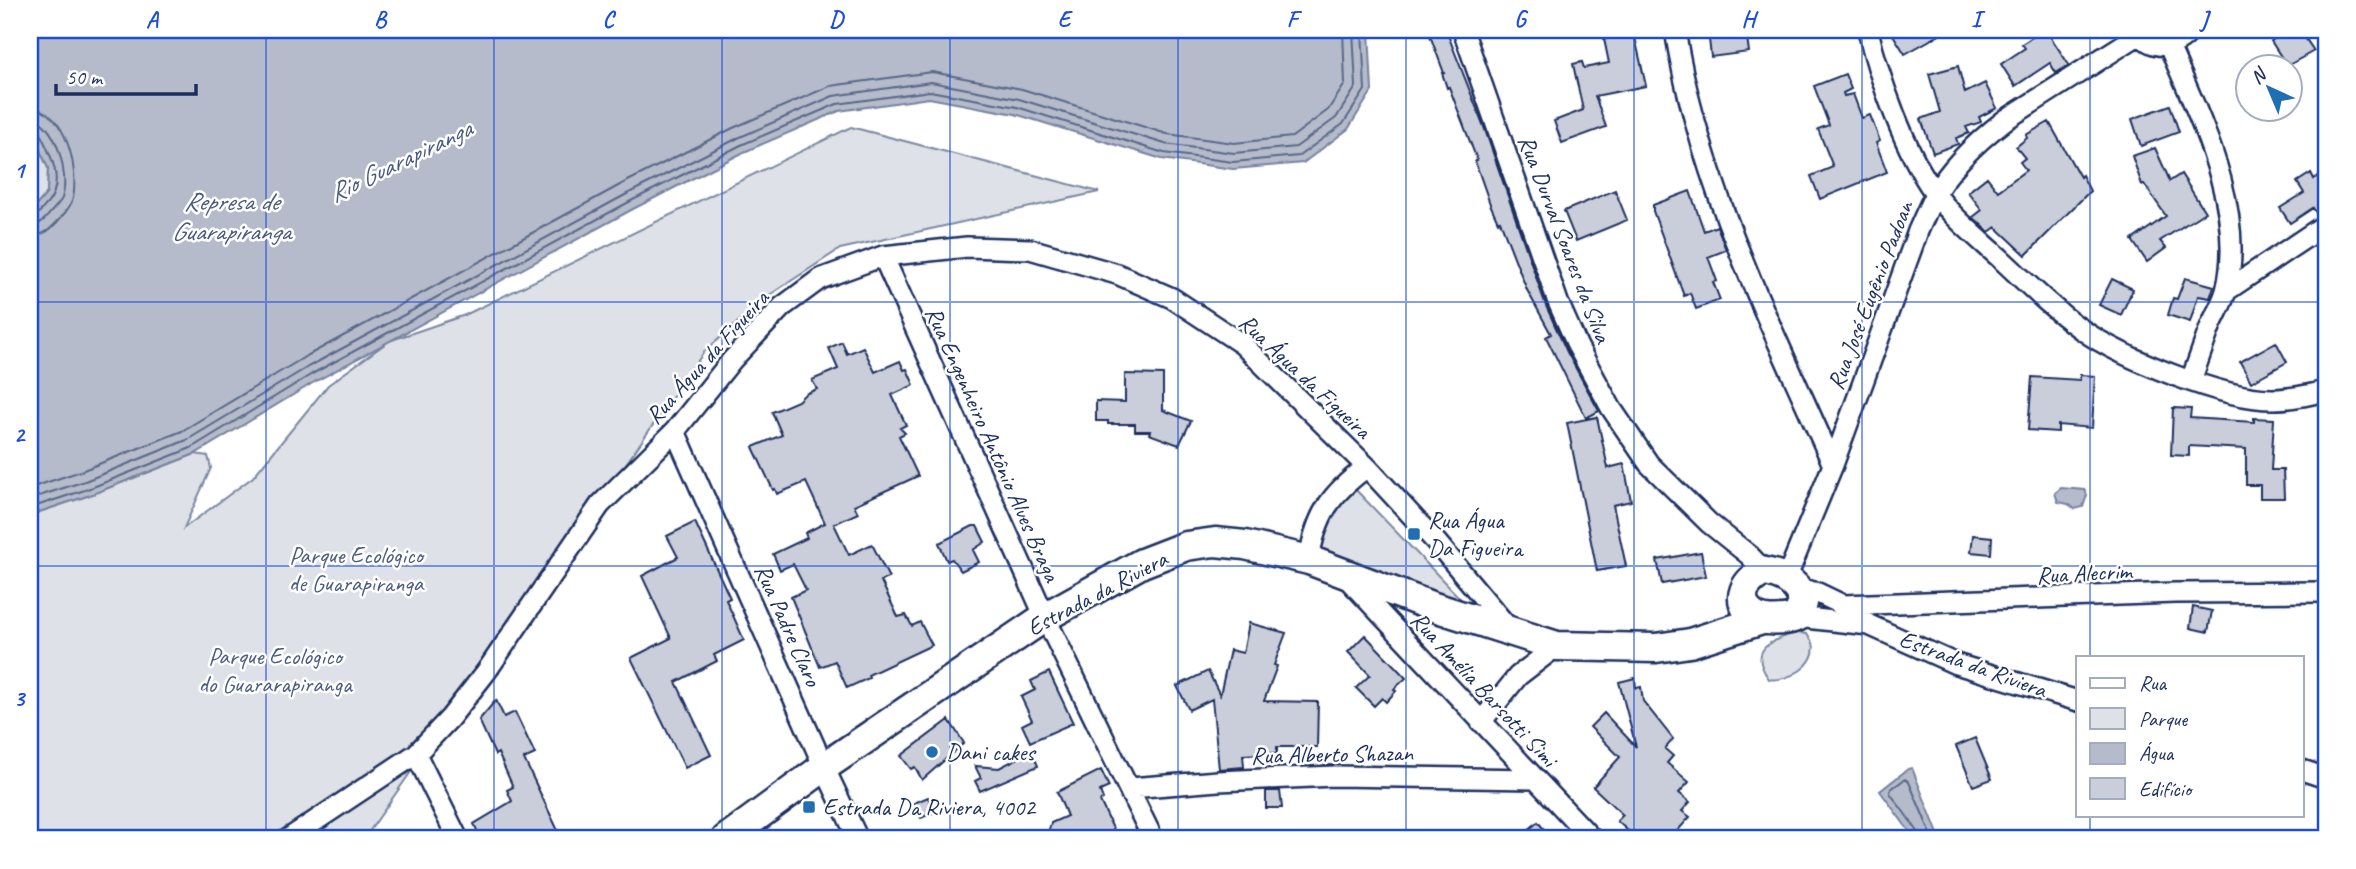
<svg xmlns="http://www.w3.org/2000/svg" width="2356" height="869" font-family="Caveat,sans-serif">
<rect width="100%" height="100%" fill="#fff"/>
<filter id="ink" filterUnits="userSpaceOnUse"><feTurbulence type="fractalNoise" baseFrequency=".0143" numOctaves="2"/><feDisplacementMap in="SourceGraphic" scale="14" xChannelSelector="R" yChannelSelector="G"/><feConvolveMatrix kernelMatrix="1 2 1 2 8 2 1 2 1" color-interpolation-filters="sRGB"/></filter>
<g filter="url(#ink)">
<path fill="#dee1e7" stroke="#7c88a2" stroke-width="2" d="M851 127 1099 192 840 249 768 296 704 352 364 839H30V515L90 495 195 454 208 456 211 468 184 528 253 477 328 385 389 341 465 315Z
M30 128 48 168 47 193 30 213Z
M1355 489 1476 615 1313 554 1334 508Z
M1796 633 1807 634C1807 635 1813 642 1813 643 1819 665 1786 683 1769 679 1747 649 1771 640 1796 633Z"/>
<path fill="#b5bbca" stroke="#77839f" stroke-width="2" d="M30 30H1369L1372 91 1348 129 1303 163 1233 169 1162 159 1015 114 929 98 839 111 744 152 633 209 316 381 195 454 90 495 30 515V213L47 193 48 168 30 128Z
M2061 488 2085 490 2087 495 2083 507 2075 509 2068 504 2058 502 2055 493Z
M1912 768 1940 839H1915L1880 791 1908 769Z"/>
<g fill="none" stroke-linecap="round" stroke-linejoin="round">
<path stroke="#596789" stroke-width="2" d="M30 108C66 109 79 169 73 198 71 207 64 214 58 221 50 230 43 236 30 236
M30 118C56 120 70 176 62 198 60 203 55 207 52 211 45 219 41 225 30 226
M30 127 39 131C50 153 66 182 47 204 41 210 38 216 30 217
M30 488 81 471 182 431 303 358 620 185 733 128 830 86 932 72 1022 89 1167 134 1234 143 1292 137 1328 110 1345 84 1343 30
M30 499 85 481 187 440 308 367 625 195 738 138 833 96 931 82 1019 99 1165 144 1234 153 1296 147 1336 118 1356 87 1353 30
M30 508 88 489 191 448 312 374 629 202 741 145 837 104 930 91 1017 107 1164 153 1233 162 1299 156 1343 124 1365 90 1362 30
M1920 839 1919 833 1890 793 1891 789 1905 779 1909 782 1933 839"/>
</g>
<path fill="#caceda" stroke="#1b2f5e" stroke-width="2" d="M1428 30H1446L1484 127 1546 306 1567 352 1599 411 1586 418 1546 337 1551 334 1527 290 1500 221 1498 222 1490 204 1475 161 1477 160 1449 87 1447 88 1442 73H1444Z
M1708 30H1746L1749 52 1711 57Z
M1890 30H1948L1905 54Z
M2043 30H2046L2069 65 2056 73 2050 63 2015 86 2001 64 2025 48 2022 44Z
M2288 30H2322L2306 39 2314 51 2287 66 2271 41Z
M1634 33 1646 86 1595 96 1606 127 1562 143 1554 121 1583 110 1573 64 1582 62 1584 68 1609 63 1604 39Z
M1958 66 1965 93 1985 83 1997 108 1979 117 1981 122 1966 127 1969 133 1956 138 1958 144 1933 153 1921 119 1940 112 1929 74Z
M1845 74 1851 89 1843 93 1844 96 1853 94 1862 118 1870 115 1880 141 1876 143 1887 172 1820 199 1811 176 1833 167 1818 129 1829 125 1814 86Z
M2170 105 2179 132 2141 146 2132 119Z
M2049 122 2080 177 2082 175 2090 191 2026 255 1996 227 1989 232 1973 217 1982 210 1968 192 1987 177 1998 191 2026 170 2020 162 2025 158 2016 147 2027 138 2026 135Z
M2155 148 2170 181 2181 174 2205 212 2160 241 2166 248 2147 262 2132 240 2166 216 2144 184 2142 185 2132 156Z
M2326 171V208L2317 214 2313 208 2290 223 2280 208 2304 193 2297 182 2311 173 2314 179Z
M1615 190 1627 220 1576 241 1564 211Z
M1690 191 1704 231 1717 226 1726 250 1708 257 1717 281 1713 282 1720 300 1696 309 1690 293 1684 296 1653 211V205Z
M2185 278 2214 286 2210 298 2198 296 2190 322 2168 315 2173 298 2177 299Z
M2112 279 2133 289 2121 315 2099 305Z
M842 342 847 354 863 347 875 372 900 361 904 370 907 369 914 385 892 395 906 425 900 428 905 433 899 436 918 476 854 505 858 513 834 524 849 555 872 544 889 578 881 581 898 617 906 615 912 626 920 622 932 645 868 675 869 678 847 688 835 661 820 667 791 597 806 590 793 564 780 570 773 554 807 538 805 533 825 523 806 482 777 494 775 489 773 490 753 447 782 435 772 412 798 401 805 394 817 389 812 380 838 369 829 348Z
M2276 342 2287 362 2251 382 2240 362Z
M1125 374 1163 375V410L1191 421 1179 445 1149 434 1150 431H1135V424H1108V421H1096V401L1125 402Z
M2080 375 2095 376 2092 428 2058 425V432L2028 430 2032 377 2080 380Z
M2173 408 2191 409 2190 418 2254 422V418L2274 419 2271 470H2283L2284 498H2260V485H2246V449L2189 446V456L2171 455Z
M1597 417 1608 468 1624 464 1631 501 1613 505 1626 566 1597 571 1567 423Z
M695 522 730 598 726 600 744 640 714 655 717 661 676 682 711 755 685 768 631 658 671 638 642 576 678 557 667 536Z
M973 526H977L985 542 973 550 979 562 961 571 952 559 947 561 939 543Z
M1973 535 1992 537 1991 554 1971 552Z
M1701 552 1706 576 1662 584 1657 560Z
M2193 607 2212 611 2208 632 2190 628Z
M1249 623 1286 633 1274 665 1277 666 1264 701 1318 702 1317 747H1277V753L1243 755 1244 767 1219 769 1212 699 1189 710 1177 686 1208 671 1220 695 1230 650 1243 653Z
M1365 635 1406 678 1394 689 1396 691 1386 702 1382 698 1374 706 1356 688 1370 675 1348 652Z
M1049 672 1073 723 1030 742 1022 725 1032 720 1021 697 1035 690 1031 681Z
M1635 678 1636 688 1641 687 1643 701 1673 739 1665 749 1673 756 1667 763 1689 782 1679 793 1690 802 1682 811 1690 817 1670 839H1637L1617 821 1623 815 1593 787 1620 757 1590 727 1604 713 1636 747 1619 682Z
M496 700 504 717 515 712 535 754 524 759 562 839H481L474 824 512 801 507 790 513 787 498 753 495 755 479 720Z
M949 720 964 743 922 780 915 767 911 769 901 756Z
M1975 738 1992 779 1973 786 1956 746Z
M1032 751 1038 766 980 791 975 781 981 778 975 766 999 768Z
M1101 770 1109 787 1100 791 1103 799 1100 801 1118 839H1046L1051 823 1067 816 1057 792Z
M1266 791H1280L1282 808H1266Z
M928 797 935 812 921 818 914 803Z
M1538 822 1552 839H1517Z"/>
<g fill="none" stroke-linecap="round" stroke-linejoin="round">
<defs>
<path id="street" d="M1463 30 1558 302 1578 347 1611 408 1649 464 1709 523 1749 555 1765 572
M1675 30C1699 183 1771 325 1833 465
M1868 30C1878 76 1906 153 1934 192 1952 217 1978 238 2001 259 2027 283 2052 309 2081 329 2121 358 2225 400 2274 399 2291 399 2309 395 2326 391
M2137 30C2151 52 2176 49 2191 30
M2169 46C2199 117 2247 210 2226 291 2223 302 2216 314 2211 325 2204 343 2198 362 2191 380
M883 256 1045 617 1153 839
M2226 291 2326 224
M675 431 824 767 858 839
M1309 560C1316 515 1330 494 1367 467
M1346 577 1592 839
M1786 579 1833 465 1918 231C1923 220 1928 208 1934 196 1950 167 1979 140 2005 120L2140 34
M1797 588 1818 593 1843 605 1869 625 1956 664 2078 701
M1843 605 2175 593 2326 592
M1797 617 1869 625
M1481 722 1518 676 1557 646
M416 754 458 839
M2302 770 2326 778
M1130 788 1218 781 1335 776 1534 779
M288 839 416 754 450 718 486 672 600 505 675 431 732 360 782 307 820 279 883 256 967 247 1030 249 1117 274 1172 298 1242 344 1367 467 1438 544 1511 631"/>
<path id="secondary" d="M1765 572C1783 575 1800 584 1803 603L1797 617C1785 621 1764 623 1753 615 1733 601 1746 578 1765 572Z
M726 839 824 767 1045 617 1142 563 1186 546 1215 542 1245 545 1309 560 1431 606 1557 646 1656 648 1690 643 1762 620"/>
</defs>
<use href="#street" stroke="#1b2f5e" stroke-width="24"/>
<use href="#secondary" stroke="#1b2f5e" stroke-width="33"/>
<use href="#street" stroke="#fff" stroke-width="19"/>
<use href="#secondary" stroke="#fff" stroke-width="28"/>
</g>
</g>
<path fill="none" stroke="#1d4ed8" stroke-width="2" stroke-opacity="0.55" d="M266 30V839M494 30V839M722 30V839M950 30V839M1178 30V839M1406 30V839M1634 30V839M1862 30V839M2090 30V657M30 302H2326M30 566H2326M2090 815V839"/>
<g fill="#1f6fb2" stroke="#fff" stroke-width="2.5">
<rect x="1407" y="527" width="14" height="14" rx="3.5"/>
<circle cx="932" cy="752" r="7"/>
<rect x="802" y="800" width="14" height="14" rx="3.5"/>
</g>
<g text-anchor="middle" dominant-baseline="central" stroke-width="5" stroke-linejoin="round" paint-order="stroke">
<g font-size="24" fill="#1b2f5e" stroke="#fff">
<text transform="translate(1565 239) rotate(69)">Rua Durval Soares da Silva</text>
<text transform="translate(1870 295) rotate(-69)">Rua José Eugênio Padoan</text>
<text transform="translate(707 357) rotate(-48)">Rua Água da Figueira</text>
<text transform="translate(1305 376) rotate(43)">Rua Água da Figueira</text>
<text transform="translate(993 444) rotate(66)">Rua Engenheiro Antônio Alves Braga</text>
<text transform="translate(2084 573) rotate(-3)">Rua Alecrim</text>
<text transform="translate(1097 593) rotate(-28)">Estrada da Riviera</text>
<text transform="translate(788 625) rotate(66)">Rua Padre Claro</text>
<text transform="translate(1973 664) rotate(20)">Estrada da Riviera</text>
<text transform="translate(1484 689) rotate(47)">Rua Amélia Barsotti Simi</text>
<text transform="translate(1332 754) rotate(-1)">Rua Alberto Shazan</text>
</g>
<g font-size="24" fill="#1b2f5e" stroke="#fff" text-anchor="start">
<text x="1428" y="520">Rua Água<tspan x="1428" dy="28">Da Figueira</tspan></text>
<text x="946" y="752">Dani cakes</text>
<text x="823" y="807">Estrada Da Riviera, 4002</text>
</g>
<g font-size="24" fill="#4c5c80" stroke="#fff">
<text x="356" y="555">Parque Ecológico<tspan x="356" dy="28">de Guarapiranga</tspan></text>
<text x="275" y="656">Parque Ecológico<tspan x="275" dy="28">do Guararapiranga</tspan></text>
</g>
<g font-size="26" font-style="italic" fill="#49597e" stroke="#fff">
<text transform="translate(400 161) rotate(-26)">Rio Guarapiranga</text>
<text x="231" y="201">Represa de<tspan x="231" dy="30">Guarapiranga</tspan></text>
</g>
</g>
<rect width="2356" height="869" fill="none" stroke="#fff" stroke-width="77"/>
<rect x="2076" y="656" width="228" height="161" fill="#ffffff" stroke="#a4acbf" stroke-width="2"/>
<rect x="2090" y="678" width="35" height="10" fill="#ffffff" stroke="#a4acbf" stroke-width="2"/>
<text x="2139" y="690" font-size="21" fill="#1b2f5e">Rua</text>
<rect x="2090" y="708" width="35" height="21" fill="#dee1e7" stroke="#a4acbf" stroke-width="2"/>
<text x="2139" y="726" font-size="21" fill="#1b2f5e">Parque</text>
<rect x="2090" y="743" width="35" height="21" fill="#b5bbca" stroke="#a4acbf" stroke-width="2"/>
<text x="2139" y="760" font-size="21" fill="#1b2f5e">Água</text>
<rect x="2090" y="778" width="35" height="21" fill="#caceda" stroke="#a4acbf" stroke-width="2"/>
<text x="2139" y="796" font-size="21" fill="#1b2f5e">Edifício</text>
<g transform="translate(2269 88) rotate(316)"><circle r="33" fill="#ffffff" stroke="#a4acbf" stroke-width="2"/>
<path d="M0-5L12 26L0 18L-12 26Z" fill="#1f6fb2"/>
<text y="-10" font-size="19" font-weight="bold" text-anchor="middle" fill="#1b2f5e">N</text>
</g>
<path d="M56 84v10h140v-10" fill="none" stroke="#1b2f5e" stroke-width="3.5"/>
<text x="66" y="84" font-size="21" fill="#1b2f5e" stroke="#ffffff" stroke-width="5" paint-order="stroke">50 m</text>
<rect x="38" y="38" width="2280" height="792" fill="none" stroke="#1d4ed8" stroke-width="2.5"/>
<g font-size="23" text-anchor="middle" font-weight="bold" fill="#1d4ed8">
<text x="152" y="27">A</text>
<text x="380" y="27">B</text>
<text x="608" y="27">C</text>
<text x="836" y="27">D</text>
<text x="1064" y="27">E</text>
<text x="1292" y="27">F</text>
<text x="1520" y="27">G</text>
<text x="1748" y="27">H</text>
<text x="1976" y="27">I</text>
<text x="2204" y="27">J</text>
<text x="19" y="178">1</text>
<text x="19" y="442">2</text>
<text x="19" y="706">3</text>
</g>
</svg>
